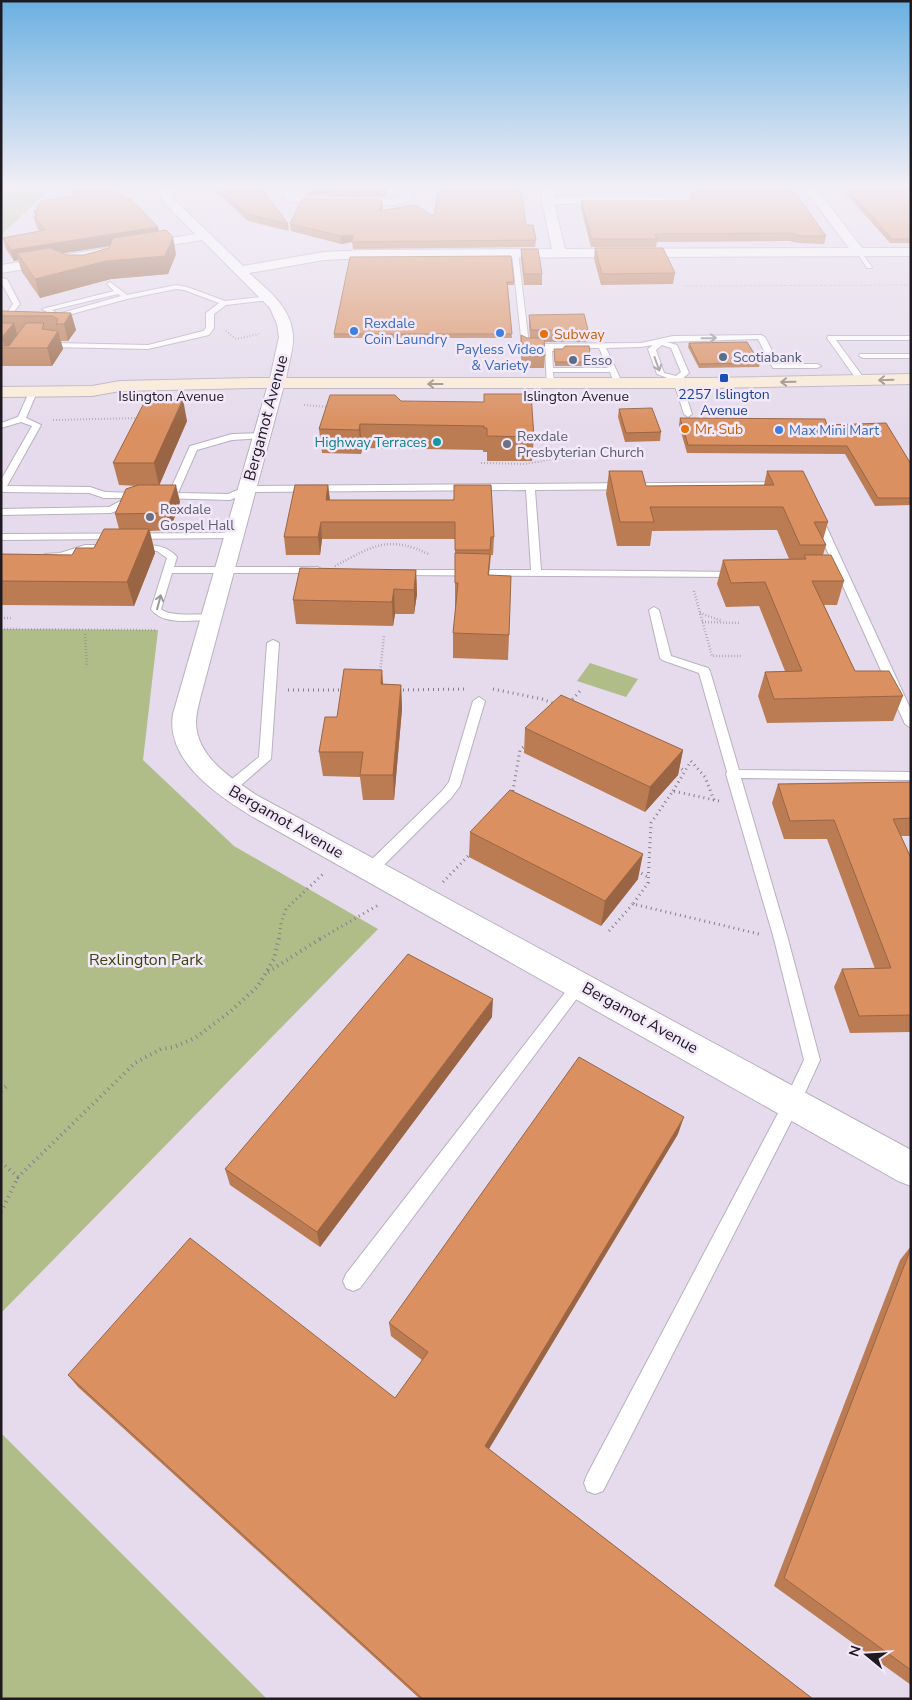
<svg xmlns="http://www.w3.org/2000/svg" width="912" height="1700" font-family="'Nunito Sans',sans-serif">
<rect width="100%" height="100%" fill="#e5dbec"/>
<path fill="#b0bd88" d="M1 187H52L1 235Z
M1 629 158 630 143 760 234 846 378 929 1 1313Z
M590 663 638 679 626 697 577 681Z
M1 1433 267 1699H1Z"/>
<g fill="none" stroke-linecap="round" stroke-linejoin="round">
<defs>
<path id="service" d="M515 251 518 253 529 344 641 343 673 336 761 335 765 337 779 364H817L821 366 817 368H773L758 339 667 342 677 345 689 373 681 380 692 414 688 417 684 414 673 380 657 374 648 349 653 345 641 347 606 348 620 378 619 380H613L610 372H553L554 384 547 386 545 348H526L522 346 512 253ZM662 345 671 348 681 372 676 376 664 373 656 350ZM563 348H599L608 368H553L552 351H563Z
M856 251H860L872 267 871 268H867Z
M1 278 7 279 20 304 1 328V321L13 304 1 282Z
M110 282 127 295 176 285 187 287 225 301 270 296 273 298 270 300 226 305 214 314V328L209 335 148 349 49 347 48 345 56 337 60 339 57 343 148 345 203 331 206 328V313L219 303 184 290 176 289 127 299 57 318 42 309 114 291 107 284ZM118 294 121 296 58 314 52 310Z
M828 336H911V340H836L866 381 862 383H859L827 338Z
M860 354H911V358H863L859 356Z
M30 390 37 392 26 418 41 425 7 486 90 487 105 492 140 493 145 496 143 498 138 499 137 502 111 513 1 515V509L109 507 126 498H104L89 493 1 492V480L32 426 21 422 1 428V423L18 417Z
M261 433 265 436 264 438 232 440 197 450 178 493 228 494 247 486 781 482 786 485 781 488 535 490 541 570 742 572 743 574 738 577 397 575 392 572 393 570H531L526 490 249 492 230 500 159 498 157 496 162 493H169L190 446 232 434Z
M817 514 822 517 911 710V728L905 724 812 517Z
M234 533 239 536 237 538 1 540V534Z
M85 545H113L118 548C110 555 96 550 86 551 74 553 56 566 44 556L45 554 60 553Z
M135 545C151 545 166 544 177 557L174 567H318L323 570 318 573H172L161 609C169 617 199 614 211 614L216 617 211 620C192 620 163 626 151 609L167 558 157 551 131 550V546Z
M654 607 659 610 671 656 708 668 710 671 739 770 911 772V780L741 778 788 939 820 1060 798 1108 603 1491 595 1494 587 1491 584 1483 587 1475 786 1098 804 1060 774 939 726 774 727 772 699 673 662 660 660 658 649 610Z
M273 640 279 643 271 759 232 793H222L220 790 222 787 259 757 267 643Z
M479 697 485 701 460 786 452 797 375 874 370 875 365 874 363 870 365 866 442 791 449 782 473 701Z
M579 979 584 981 587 985 584 989 360 1288 353 1291 346 1288 343 1281 346 1274 574 981Z"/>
<path id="minor" d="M159 187H196L190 190 170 193 174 199 243 266 324 252 365 250 552 249 542 201V187H554V198C575 197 670 192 682 204L676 207 646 203 554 204 565 249 849 248 803 187H815L862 248H911V256L365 258 324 260 249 273C268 290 291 307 293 335 294 347 289 362 287 374L201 695C199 704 196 713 196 722 196 757 232 779 258 796L911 1150V1186L898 1181 253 817C219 796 165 761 173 714L271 374 279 337 277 324 270 308 202 240 1 273V265L195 234 165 203 157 190Z
M280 187H292L296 196 305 198 394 199 400 197 402 187H414L409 201 395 205 305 204 287 200Z"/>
<path id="secondary" d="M911 374V384L710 388H252L120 391 92 396 1 397V387L92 386 120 381 252 378H710Z"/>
</defs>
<use href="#service" stroke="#b9b0c0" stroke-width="2"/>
<use href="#minor" stroke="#b9b0c0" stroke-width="2"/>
<use href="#secondary" stroke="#b9b0c0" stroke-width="2"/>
<path stroke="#857e8a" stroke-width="1" stroke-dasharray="0.5 2" stroke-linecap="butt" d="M684 286 911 285"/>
<path stroke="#857e8a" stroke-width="2" stroke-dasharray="0.5 2.5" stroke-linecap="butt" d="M226 331 236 339 259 334
M304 405 330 407
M53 420 139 418
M481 463 525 464 561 458"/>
<path stroke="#857e8a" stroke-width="2.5" stroke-dasharray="0.5 2.5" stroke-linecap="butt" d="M335 566C373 546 389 534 430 555
M694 591 712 656H741
M700 613 722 621
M1 618H13
M702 622 740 623
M1 629 156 630
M85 634 87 667
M380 673 384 636"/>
<path stroke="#857e8a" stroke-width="3" stroke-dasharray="1 4" stroke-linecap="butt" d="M493 689 542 699 555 704
M288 690H344
M398 690 467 689
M569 703 580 691
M677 767 686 771
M673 791 691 761 705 777 714 800
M512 796 520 750 526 745
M719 801 673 791 651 823 648 883 633 904 759 934
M637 871 648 877
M443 882 472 852
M609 931 633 904
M279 939 281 923 286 909 324 873
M320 939 380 904"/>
<path stroke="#857e8a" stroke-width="4" stroke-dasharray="1 4.5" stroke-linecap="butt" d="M268 972 323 937
M1 1091 9 1084
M1 1162 18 1177 135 1063 161 1049 174 1047 195 1038 231 1011 258 986 274 959 279 937
M1 1212 18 1177"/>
<use href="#service" fill="#fff" fill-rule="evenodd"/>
<use href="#minor" fill="#fff" fill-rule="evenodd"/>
<use href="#secondary" fill="#fcecd7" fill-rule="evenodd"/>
</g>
<path fill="#bb7c53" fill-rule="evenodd" d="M67 187H113L126 200 158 227V231L176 254 168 274 111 279 40 298 22 272 18 260 14 261 6 249 3 238 40 231 37 228 34 217 35 216 34 211 37 210 36 207H39L38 204H41V201L75 196ZM110 246 109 248 84 255H67L62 253Z
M217 187H261L288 224 289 231 248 221 218 193Z
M389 187 385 197 307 196V189Z
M691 187H791L826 236 824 244 799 243 789 241 657 242 656 247H591L581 209V201H691Z
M840 187H911V243H890Z
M382 200 383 207 381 211 526 225 536 240 535 247 353 249 352 242 341 244 291 231 290 224Z
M595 248 675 273 673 284 601 285 594 259Z
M521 249 542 274V285H524L521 259Z
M350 257 514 282V285H508L512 338H334V334Z
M1 311 71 313 76 330 68 341H61L63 349 52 366H1Z
M529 315 588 330 587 342H544L545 356 544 368H522L520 346 521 335 527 338H530L529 326Z
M689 343 760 363 759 367 699 368 688 347Z
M554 349 590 356 588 357 593 362 592 366H555Z
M401 401 534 437 532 461H487V452H483V450L362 448 361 454 322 453 319 429Z
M619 409 661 432 660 441 625 442 618 417Z
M680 418 827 425 911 464V505L875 506 845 454 687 453 679 425Z
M187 421 159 485 180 502 170 530 150 531 155 553 134 606 1 605V554L72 555 94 548 119 529 115 514 137 486 119 485 113 463Z
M609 471 646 486 764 485 767 471 828 522 823 540 826 545 823 555 844 581 837 605H824L855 671 903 696 893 721 767 723 758 696 765 672 785 671 759 606 726 607 717 584 723 560 789 559 777 530 652 531 650 546H617L606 494Z
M328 485 330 500H454L494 537 493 555H491L489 575 509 635 508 660 453 658V633L456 607H455V539H322L320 555H286L284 537Z
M416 570 417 594 414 614H395L393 626 296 624 293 600Z
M383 684 401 685 402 709 394 800H363L360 777 323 776 319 752 337 717Z
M525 728 683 750 678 775 645 812 524 753Z
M911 782V836H901L911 858V1032L850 1033 834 987 842 969H875L827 839H784L772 803 778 784Z
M470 832 638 879 601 926 469 857Z
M492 1017 320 1247 230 1185 225 1169Z
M678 1134 489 1449 813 1699H420L78 1387 68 1375 395 1398 422 1360 391 1336 389 1323Z
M911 1246V1685L774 1586 900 1260Z"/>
<path fill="#996544" d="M386 187H389L385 197V190Z
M382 200 383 207 379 218V211Z
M158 227 160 238 21 260 17 253 18 260 14 261 11 250Z
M353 235 352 242 341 244V236Z
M173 237 176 254 168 274 111 279 40 298 35 279Z
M71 313 76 330 68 341 64 324Z
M14 323 19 341 14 348H5L2 338Z
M58 331 63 349 52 366 47 348Z
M590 351V356L585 360 586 356Z
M183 399 187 421 159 486 154 463Z
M360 424 362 448 361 454 359 430Z
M176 485 180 502 170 530 166 513Z
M328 485 330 502 326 500Z
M321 522 322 539 320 555 318 537Z
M149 529 155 553 134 606 127 582Z
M416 570 417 594 414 614V590Z
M394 589 395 614 393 626 392 602Z
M382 670 384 694 381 684Z
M401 685 402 709 394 800 393 775Z
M683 750 678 775 645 812 650 787Z
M643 854 638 879 601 926 605 901Z
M493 999 492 1017 320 1247 317 1232Z
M684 1117 678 1134 484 1457 485 1446Z"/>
<path fill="#da9061" stroke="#996544" d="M74 187H113L126 200 131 199 158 227 11 250 3 238 45 230 34 217 38 216 34 211 38 210 36 207H40L38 204H43L41 201 82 195Z
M218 187H261L288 224 247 214Z
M308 187H386L385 190 307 189Z
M439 187H521L526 225H533L536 240 352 242 353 235 341 236 290 224 302 199 382 200 379 211 415 205 434 216Z
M692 187H791L826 236H800L791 233 655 234 657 239H592L581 201H692Z
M845 187H911V239H892Z
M166 230 173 237 165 256 106 261 35 279 17 253 50 248 67 255H84L109 248 113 238Z
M595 248H663L675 273 602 274Z
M521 249H538L542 274H524Z
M511 256 514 282H507L512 334H334L350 257Z
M1 311 71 313 64 324H56L58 319 52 316H1Z
M584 314 588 330H531L529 315Z
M1 323H14L1 338Z
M26 323H44L42 329 58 331 47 348H1V346H9Z
M521 335 527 338H544L545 356H523Z
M747 342 760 363 699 364 689 343Z
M565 346H589L590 351 586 356 592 359 593 362H555L554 349H563Z
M484 394H531L534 437 487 436V428H484V426L360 424 359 430 319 429 330 395H395L401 401 484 402Z
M146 399H183L154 463H113Z
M652 408 661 432 626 433 619 409Z
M680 418 825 419 827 425 886 423 911 464V498H878L847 446 688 445Z
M609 471H642L646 486 774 485 767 471H803L828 522H814L826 545H800L783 507H650L654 522H620Z
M138 485H176L166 513 115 514 126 489Z
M295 485H328L326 500H454V485H491L494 537H491L490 550H455V522H321L318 537H284Z
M104 529H149L127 582 1 581V554L72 555 76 548H94Z
M455 553 490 554 488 575 511 576 509 635 453 633 458 583H455Z
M804 555H831L844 581H812L855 671H889L903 696 774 699 765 672 802 671 765 582 731 583 723 560 806 559Z
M300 568 416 570 414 590 394 589 392 602 293 600Z
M344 669 382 670 381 684 401 685 393 775H360L363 752H319L325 717H337Z
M561 695 683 750 650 787 525 728Z
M911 782V818L893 819 911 858V1015L859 1016 842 969 891 968 834 820 790 821 778 784Z
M510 790 643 854 605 901 470 832Z
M408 954 493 999 317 1232 225 1169Z
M579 1057 684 1117 485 1446 813 1699H423L68 1375 190 1238 395 1398 428 1352 389 1323Z
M911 1248V1670L784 1578Z"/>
<defs><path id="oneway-shaft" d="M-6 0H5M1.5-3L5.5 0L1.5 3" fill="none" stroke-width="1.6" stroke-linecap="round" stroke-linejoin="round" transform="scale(1.25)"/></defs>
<g stroke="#9a989b">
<use href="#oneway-shaft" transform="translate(709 338) rotate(-1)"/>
<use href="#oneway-shaft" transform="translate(657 364) rotate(70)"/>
<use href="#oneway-shaft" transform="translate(159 602) rotate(-75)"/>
</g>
<g stroke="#988e85">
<use href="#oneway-shaft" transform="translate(886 380) rotate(178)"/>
<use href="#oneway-shaft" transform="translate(788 382) rotate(179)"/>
<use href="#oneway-shaft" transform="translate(435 384) rotate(-180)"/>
</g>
<linearGradient id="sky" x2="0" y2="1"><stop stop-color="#6ab0e1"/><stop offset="0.44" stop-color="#f3eff6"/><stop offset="1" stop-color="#f3eff6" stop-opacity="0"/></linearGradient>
<rect width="912" height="425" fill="url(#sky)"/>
<g fill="#3f7fe0" stroke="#f2e8f9" stroke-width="2">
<circle cx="354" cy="331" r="5"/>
<circle cx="500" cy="333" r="5"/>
<circle cx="779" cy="430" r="5"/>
</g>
<g fill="#e8710a" stroke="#f2e8f9" stroke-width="2">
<circle cx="544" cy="334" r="5"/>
<circle cx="685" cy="429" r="5"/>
</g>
<g fill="#5c6f8a" stroke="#f2e8f9" stroke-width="2">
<circle cx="723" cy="357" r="5"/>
<circle cx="573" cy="360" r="5"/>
</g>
<rect fill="#1a4fb4" stroke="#f2e8f9" stroke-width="2" x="719" y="373" width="10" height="10" rx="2.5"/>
<circle fill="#0f9aa8" stroke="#f2e8f9" stroke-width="2" cx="437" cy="442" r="5"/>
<g fill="#6b7280" stroke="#f2e8f9" stroke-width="2">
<circle cx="507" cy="444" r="5"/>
<circle cx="150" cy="517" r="5"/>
</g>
<g text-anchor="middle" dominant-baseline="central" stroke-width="5" stroke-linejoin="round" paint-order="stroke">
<g font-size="14" fill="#366cbe" stroke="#f2e8f9" text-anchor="start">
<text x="364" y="323">Rexdale<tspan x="364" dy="16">Coin Laundry</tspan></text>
<text x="500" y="349" text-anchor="middle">Payless Video<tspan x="500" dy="16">&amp; Variety</tspan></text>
<text x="789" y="430">Max Mini Mart</text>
</g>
<g font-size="14" fill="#c56008" stroke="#f2e8f9" text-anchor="start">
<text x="554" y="334">Subway</text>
<text x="695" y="429">Mr. Sub</text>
</g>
<g font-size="14" fill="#4e5e75" stroke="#f2e8f9" text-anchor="start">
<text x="733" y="357">Scotiabank</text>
<text x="583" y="360">Esso</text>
</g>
<g font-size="14" fill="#164399" stroke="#f2e8f9">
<text x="724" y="394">2257 Islington<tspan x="724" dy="16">Avenue</tspan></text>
</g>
<g font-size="14" fill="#1e1a21" stroke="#f2e8f9">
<text x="171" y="396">Islington Avenue</text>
<text x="576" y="396">Islington Avenue</text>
</g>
<g font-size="14" fill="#5b616d" stroke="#f2e8f9" text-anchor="start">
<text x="517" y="436">Rexdale<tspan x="517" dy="16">Presbyterian Church</tspan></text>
<text x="160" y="509">Rexdale<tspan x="160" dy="16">Gospel Hall</tspan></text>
</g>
<g font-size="14" fill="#0d838f" stroke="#f2e8f9" text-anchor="end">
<text x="427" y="442">Highway Terraces</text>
</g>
<g font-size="16" fill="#1e1a21" stroke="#f2e8f9">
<text transform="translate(266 418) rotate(-75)">Bergamot Avenue</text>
<text transform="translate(286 822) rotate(30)">Bergamot Avenue</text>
<text transform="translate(640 1018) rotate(29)">Bergamot Avenue</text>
</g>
<g font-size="16" fill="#3b4607" stroke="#f2e8f9">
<text x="146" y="960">Rexlington Park</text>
</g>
</g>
<rect width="912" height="1700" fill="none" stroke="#1e1a21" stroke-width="5"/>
<g transform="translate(867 1655) rotate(288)" stroke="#f2e8f9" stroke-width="4" paint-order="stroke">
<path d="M0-4L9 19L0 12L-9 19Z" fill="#1e1a21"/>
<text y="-8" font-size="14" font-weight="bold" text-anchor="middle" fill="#1e1a21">N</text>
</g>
</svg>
